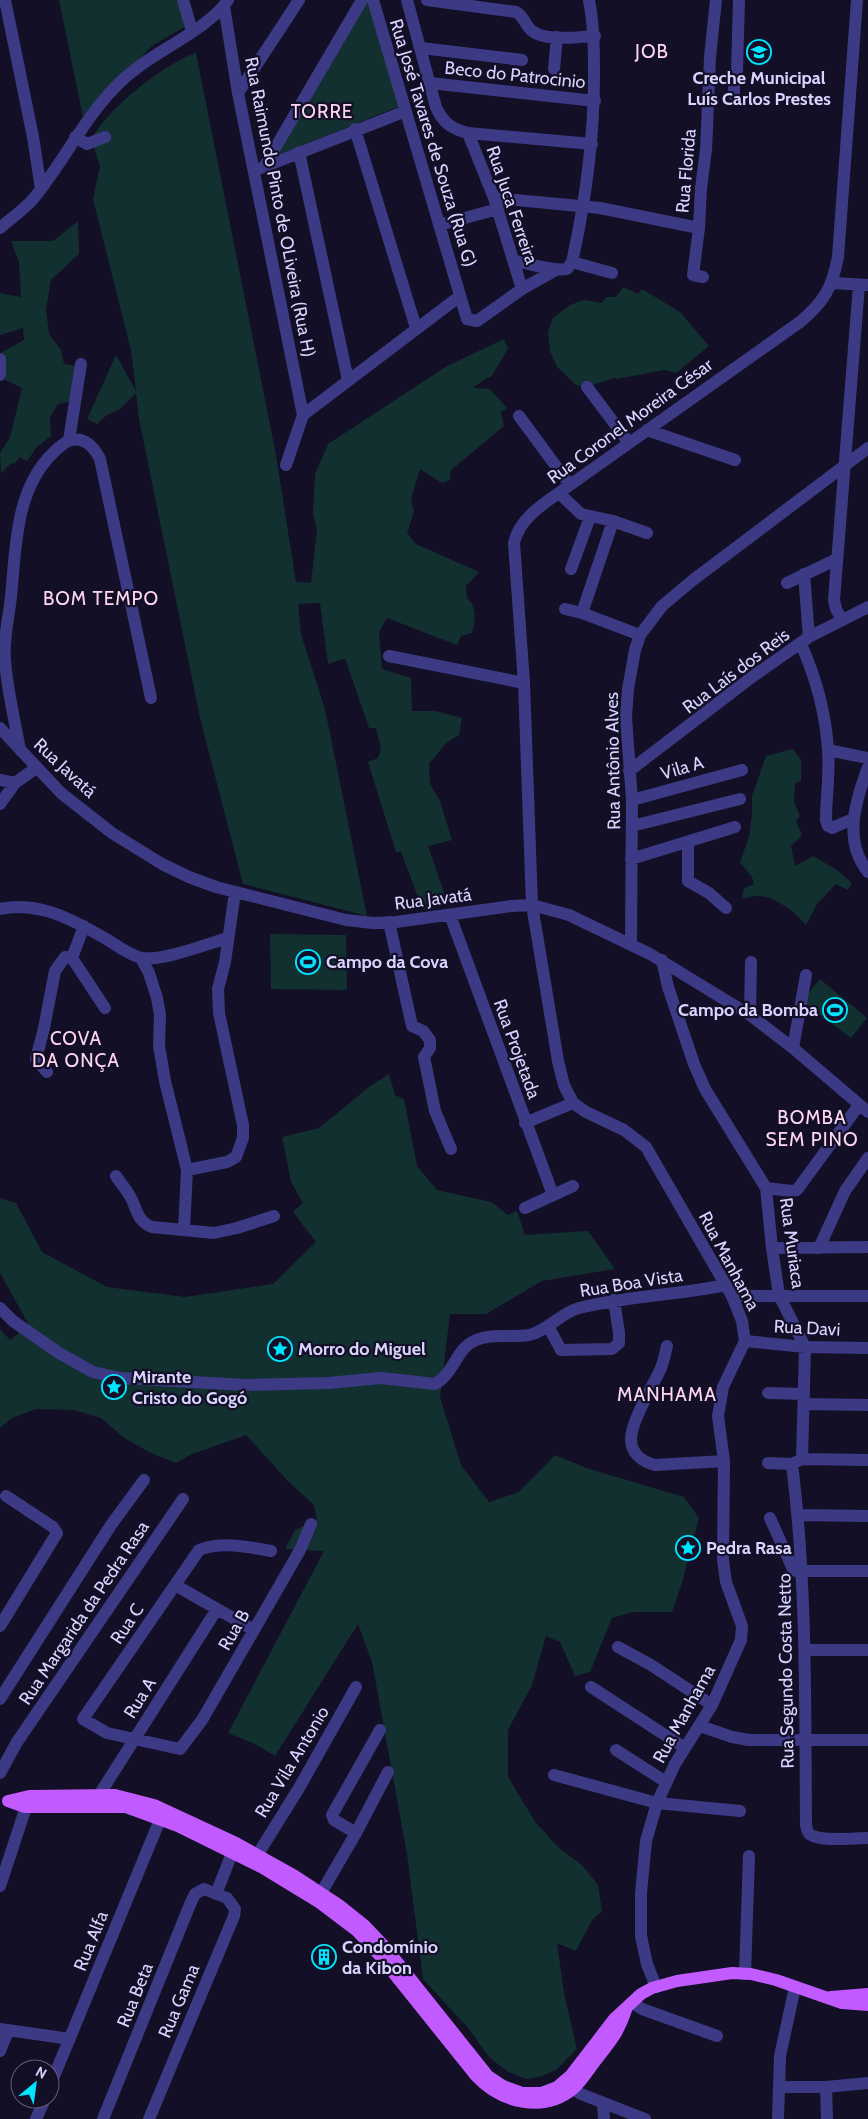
<svg xmlns="http://www.w3.org/2000/svg" width="868" height="2119" font-family="Cabin,sans-serif">
<rect width="100%" height="100%" fill="#130f26"/>
<path fill="#12302f" d="M59 0H189L193 22 152 46 83 117Z
M369 0 400 106 276 156Z
M196 53 276 455 296 582 311 583 317 529 313 515 315 474 328 444 447 366 504 339 508 349 491 377 485 379 473 388 490 389 507 408 501 412 504 426 451 470 450 480 442 483 420 469 411 499 414 512 407 533 416 544 479 572 466 586 467 598C478 608 475 620 472 633L461 636 457 645 387 618 379 632 382 669 411 678 412 711H436L462 718 459 735 446 743 429 764 430 784 440 801 452 840 428 846 448 904 423 910 401 852H396L368 762 378 758 381 749 376 728H369L345 658 328 664 320 603 298 604 301 634 325 709 367 916 243 884 200 718 139 419 136 393 120 409 107 415 97 424 87 419 116 355 136 391 131 350 93 199 100 166 91 140C107 109 162 65 196 53Z
M78 221 79 254 51 280 46 310 49 334 61 350 64 364 75 366 73 401 58 404 50 417 51 436 37 447 27 461 20 457 14 464 11 463 1 473 0 453 10 437 22 388 5 380 6 369 2 352 24 340 23 328 0 335V293L21 297 19 262 11 241H53Z
M623 287 638 294 642 289 680 312 709 346 676 373 664 370 617 379 614 378 587 387 576 385 557 367 550 351 548 332 553 318 570 305 584 300 602 303 606 297H616Z
M793 749 801 760V781L795 783 794 802 800 816 796 821 802 835 791 846 795 866 813 856 837 870 852 883 848 890 836 884 817 904 806 925C796 913 775 896 758 896 753 896 747 898 742 899L744 888 754 884 752 877 740 862 749 837 752 814V796L766 756Z
M270 934 346 935 347 990 271 989Z
M820 979 867 1018 851 1038 802 1001Z
M389 1074 395 1095 404 1099 417 1166 437 1190 491 1202 508 1215 517 1211 525 1235 588 1231 615 1269 542 1281 486 1314H450L440 1397 461 1465 489 1502 519 1492 555 1455 586 1468 684 1497 699 1518 682 1583 672 1612H633L612 1618 590 1672 575 1676 560 1642 546 1636 532 1685 508 1730V1777L536 1823 559 1848 582 1865 598 1885 602 1911 592 1920 576 1951 557 1943 564 1993 577 2049 557 2069 540 2077 526 2079 508 2072 489 2057 469 2029 423 1979 407 1854 372 1662 358 1624 275 1756 255 1744 228 1733 324 1551 285 1549 295 1530 317 1520 314 1505 288 1481 246 1435 192 1454 176 1463 151 1453 124 1438 101 1418 74 1410 36 1409 12 1418 0 1428V1329L10 1340 29 1325 0 1273V1198L16 1203 42 1252 107 1287 185 1297 273 1284 316 1242 293 1212 303 1203 291 1182 282 1137 319 1128 369 1087Z"/>
<g fill="none" stroke-linecap="round" stroke-linejoin="round">
<path stroke="#3d3a85" stroke-width="12" d="M5 0 33 137 41 189
M183 0 192 31
M373 0 467 319 477 321 522 289 554 271
M407 0 436 107C443 123 452 129 468 133L592 144
M427 0 516 12C525 17 524 24 531 30 544 42 578 37 595 36
M224 6 238 93 303 415
M421 48 522 60
M554 69 557 37
M430 83 595 101
M238 93 299 0
M734 95V78L737 71 739 0
M355 129 416 328
M468 133 494 198 522 289
M75 137 87 144 105 137
M299 152 348 380
M264 167 362 0
M261 168 406 111
M494 198 600 208 699 228
M439 225 498 209
M0 228C11 218 24 210 34 198 70 154 90 103 137 68 163 48 211 26 228 0
M514 261C530 263 553 272 567 269L572 262C586 199 594 140 594 76 594 50 594 26 589 0
M572 262 612 273
M703 277 693 275 699 228 701 188 706 150 710 57 716 0
M832 283 868 285
M0 359V375
M587 387 629 443
M519 416 570 485
M647 430 735 460
M69 440 81 364
M286 465 303 415 460 296
M559 493 581 514 613 521 647 533
M571 569 590 517
M804 574 809 637
M787 583 837 559
M565 609 582 613 640 635
M582 613 613 521
M842 620 836 609 834 600 859 285
M801 644C816 678 826 714 828 751 830 774 826 797 826 820L828 826 832 828 853 819
M389 656 524 683
M0 728 61 793 112 833 162 864 189 877 216 887 346 920 373 923 396 922 512 906 532 905 569 915 650 954 750 1015 793 1048 868 1112
M20 750C15 721 7 690 5 660 3 638 9 618 11 596 16 547 15 490 53 453 57 449 64 442 71 440 85 437 94 447 100 459L151 698
M828 750 868 758
M868 767C855 802 843 841 868 872
M629 771 752 677 809 637 868 607
M0 780 15 783
M632 800 742 770
M0 804 15 783 36 768
M632 826 740 799
M688 842V881L709 893 726 908
M631 859 735 827
M0 909C39 900 75 921 108 940 117 946 131 956 142 958 164 961 206 944 228 938
M450 915 553 1195
M389 922 412 1026 423 1031 430 1040V1048L424 1057 435 1111 451 1149
M84 926 72 958 105 1008
M631 944 632 800 626 717 628 689 635 650 640 635 662 606 693 580 868 448
M141 958 149 973 157 998 160 1015 159 1046 165 1081 187 1170 184 1230
M662 960 668 987 694 1064 705 1089 766 1188 772 1248 779 1295 805 1347 802 1459
M750 1015 751 962
M793 1048 806 975
M47 1072 36 1059 44 1028 55 971 65 957 72 958
M525 1123 573 1103
M187 1170 227 1162 236 1157 243 1138V1125L219 1013 218 989 225 962 235 892
M116 1176C121 1184 128 1191 132 1200 138 1213 138 1221 152 1227L214 1233 237 1228 274 1216
M766 1188 791 1191 797 1190 859 1105
M525 1208 573 1186
M772 1248 868 1247
M819 1248 845 1191 868 1158
M732 1296H868
M0 1308 13 1321 59 1353 93 1372 120 1378 246 1385 328 1383 381 1378 435 1384C454 1374 456 1348 476 1340 492 1333 512 1338 529 1335 548 1331 560 1313 579 1308 627 1296 677 1295 726 1285
M548 1326 561 1350 612 1349 619 1343V1333L614 1300
M745 1341 805 1347 868 1348
M667 1346C665 1353 664 1361 661 1368 653 1386 631 1421 631 1439 631 1454 643 1462 655 1465L724 1461
M768 1393 804 1394
M804 1404 868 1405
M768 1463 792 1464 802 1459 868 1460
M792 1464C807 1584 805 1705 806 1825 807 1829 807 1833 811 1835 822 1842 854 1838 868 1838
M798 1515 868 1516
M770 1518 793 1569 796 1571H868
M271 1551C249 1547 221 1541 199 1550L83 1719 107 1733 180 1749 202 1720 254 1630 300 1550 311 1524
M175 1585 254 1630
M0 1626 57 1533 53 1527 6 1496
M618 1647 651 1665 712 1705
M805 1650H868
M591 1687 685 1748
M0 1699 111 1525 144 1480
M700 1726 732 1737 749 1740H868
M616 1750 666 1782
M0 1773 17 1742 183 1499
M554 1775 657 1803 740 1811
M94 1803 217 1609
M356 1833 334 1820 332 1815 380 1730
M258 1854 299 1788 356 1687
M0 1886 29 1798
M321 1893 356 1833 388 1772
M216 1894 236 1843
M745 1974 749 1856
M656 1987 647 1964 641 1936V1893L646 1841 657 1803 675 1764 712 1705 741 1640 742 1626 726 1582 723 1560 724 1461 718 1416 723 1387 745 1341 742 1321 732 1296 646 1147 624 1130 586 1112 573 1103 564 1085 558 1061 532 905 524 683 514 543C520 516 548 501 570 485L800 322C824 302 832 288 838 257L857 0
M633 2003 642 2009 717 2036
M0 2029 70 2039
M0 2051 8 2031
M565 2084 581 2094 645 2119
M50 2086 164 1810
M779 2087H826L868 2083
M826 2087 827 2119
M603 2103 604 2119
M36 2119 45 2099
M103 2119 191 1902 195 1894 204 1889 227 1898 235 1909 234 1916 149 2119
M778 2119 780 2056 795 1987"/>
<path stroke="#c25bff" stroke-width="12" d="M8 1801 29 1796 115 1795 154 1805 236 1843 295 1876 339 1905 364 1925 386 1948 488 2076 503 2086 522 2093H541L557 2087 571 2075 614 2019 641 1994 652 1988 677 1981 732 1973 751 1974 776 1980 842 2003 868 2005
M8 1801 25 1807H126L178 1826 261 1867 320 1903 357 1931 379 1955 476 2076C500 2102 543 2114 573 2089 582 2081 589 2069 597 2059 611 2041 619 2032 626 2010
M831 1997 868 1994"/>
</g>
<defs>
<symbol id="school-ring" viewBox="-11 -11 22 22"><circle r="9.5" fill="#130f26" stroke="#00e5ff" stroke-width="1.5"/><path d="M0-5L7-2L0 1L-7-2ZM-4 1L0 2.5L4 1V4Q0 6-4 4Z" fill="#00e5ff"/></symbol>
<symbol id="stadium-ring" viewBox="-11 -11 22 22"><circle r="9.5" fill="#130f26" stroke="#00e5ff" stroke-width="1.5"/><path d="M0-5a6.5 5 0 1 0 0 10a6.5 5 0 1 0 0-10ZM-3.5-1.8h7v3.6h-7Z" fill="#00e5ff"/></symbol>
<symbol id="sight-ring" viewBox="-11 -11 22 22"><circle r="9.5" fill="#130f26" stroke="#00e5ff" stroke-width="1.5"/><path d="M0-6L1.8-2.2L6-1.7L2.9 1.2L3.7 5.4L0 3.3L-3.7 5.4L-2.9 1.2L-6-1.7L-1.8-2.2Z" fill="#00e5ff"/></symbol>
<symbol id="building-ring" viewBox="-11 -11 22 22"><circle r="9.5" fill="#130f26" stroke="#00e5ff" stroke-width="1.5"/><path d="M-4-6H4V6H1V3H-1V6H-4ZM-2.5-4.3h1.7v1.8h-1.7ZM.8-4.3h1.7v1.8H.8ZM-2.5-1h1.7V.8h-1.7ZM.8-1h1.7V.8H.8Z" fill="#00e5ff"/></symbol>
</defs>
<g fill-rule="evenodd">
<use href="#school-ring" x="745" y="38" width="28" height="28"/>
<use href="#stadium-ring" x="294" y="948" width="28" height="28"/>
<use href="#stadium-ring" x="821" y="996" width="28" height="28"/>
<use href="#sight-ring" x="266" y="1335" width="28" height="28"/>
<use href="#sight-ring" x="100" y="1373" width="28" height="28"/>
<use href="#sight-ring" x="674" y="1534" width="28" height="28"/>
<use href="#building-ring" x="310" y="1943" width="28" height="28"/>
</g>
<g text-anchor="middle" dominant-baseline="central" stroke-width="4.5" stroke-linejoin="round" paint-order="stroke">
<g font-size="18" fill="#d9d4ff" stroke="#130f26">
<text transform="translate(515 75) rotate(6)">Beco do Patrocinio</text>
<text transform="translate(433 143) rotate(73)">Rua José Tavares de Souza (Rua G)</text>
<text transform="translate(686 171) rotate(-85)">Rua Florida</text>
<text transform="translate(512 205) rotate(71)">Rua Juca Ferreira</text>
<text transform="translate(280 207) rotate(79)">Rua Raimundo Pinto de OLiveira (Rua H)</text>
<text transform="translate(630 421) rotate(-36)">Rua Coronel Moreira César</text>
<text transform="translate(736 671) rotate(-37)">Rua Laís dos Reis</text>
<text transform="translate(613 761) rotate(-91)">Rua Antônio Alves</text>
<text transform="translate(65 768) rotate(43)">Rua Javatá</text>
<text transform="translate(682 768) rotate(-16)">Vila A</text>
<text transform="translate(433 899) rotate(-7)">Rua Javatá</text>
<text transform="translate(517 1049) rotate(70)">Rua Projetada</text>
<text transform="translate(792 1243) rotate(82)">Rua Muriaca</text>
<text transform="translate(729 1261) rotate(62)">Rua Manhama</text>
<text transform="translate(631 1283) rotate(-9)">Rua Boa Vista</text>
<text transform="translate(807 1328) rotate(3)">Rua Davi</text>
<text transform="translate(84 1613) rotate(-56)">Rua Margarida da Pedra Rasa</text>
<text transform="translate(127 1624) rotate(-56)">Rua C</text>
<text transform="translate(234 1630) rotate(-60)">Rua B</text>
<text transform="translate(786 1671) rotate(-91)">Rua Segundo Costa Netto</text>
<text transform="translate(140 1698) rotate(-58)">Rua A</text>
<text transform="translate(684 1714) rotate(-61)">Rua Manhama</text>
<text transform="translate(292 1762) rotate(-59)">Rua Vila Antonio</text>
<text transform="translate(91 1941) rotate(-68)">Rua Alfa</text>
<text transform="translate(135 1995) rotate(-68)">Rua Beta</text>
<text transform="translate(179 2001) rotate(-67)">Rua Gama</text>
</g>
<g font-size="18" font-weight="bold" fill="#d9d4ff" stroke="#130f26" text-anchor="start">
<text x="759" y="78" text-anchor="middle">Creche Municipal<tspan x="759" dy="21">Luís Carlos Prestes</tspan></text>
<text x="326" y="962">Campo da Cova</text>
<text x="818" y="1010" text-anchor="end">Campo da Bomba</text>
<text x="298" y="1349">Morro do Miguel</text>
<text x="132" y="1377">Mirante<tspan x="132" dy="21">Cristo do Gogó</tspan></text>
<text x="706" y="1548">Pedra Rasa</text>
<text x="342" y="1947">Condomínio<tspan x="342" dy="21">da Kibon</tspan></text>
</g>
<g font-size="19" letter-spacing="1" fill="#ffd6f0" stroke="#130f26">
<text x="652" y="51">JOB</text>
<text x="322" y="111">TORRE</text>
<text x="101" y="598">BOM TEMPO</text>
<text x="76" y="1038">COVA<tspan x="76" dy="22">DA ONÇA</tspan></text>
<text x="812" y="1117">BOMBA<tspan x="812" dy="22">SEM PINO</tspan></text>
<text x="667" y="1394">MANHAMA</text>
</g>
</g>
<g transform="translate(35 2084) rotate(29)"><circle r="24" fill="#130f26" stroke="#625e7d"/>
<path d="M0-4L9 19L0 12L-9 19Z" fill="#00e5ff"/>
<text y="-8" font-size="14" font-weight="bold" text-anchor="middle" fill="#d9d4ff">N</text>
</g>
</svg>
